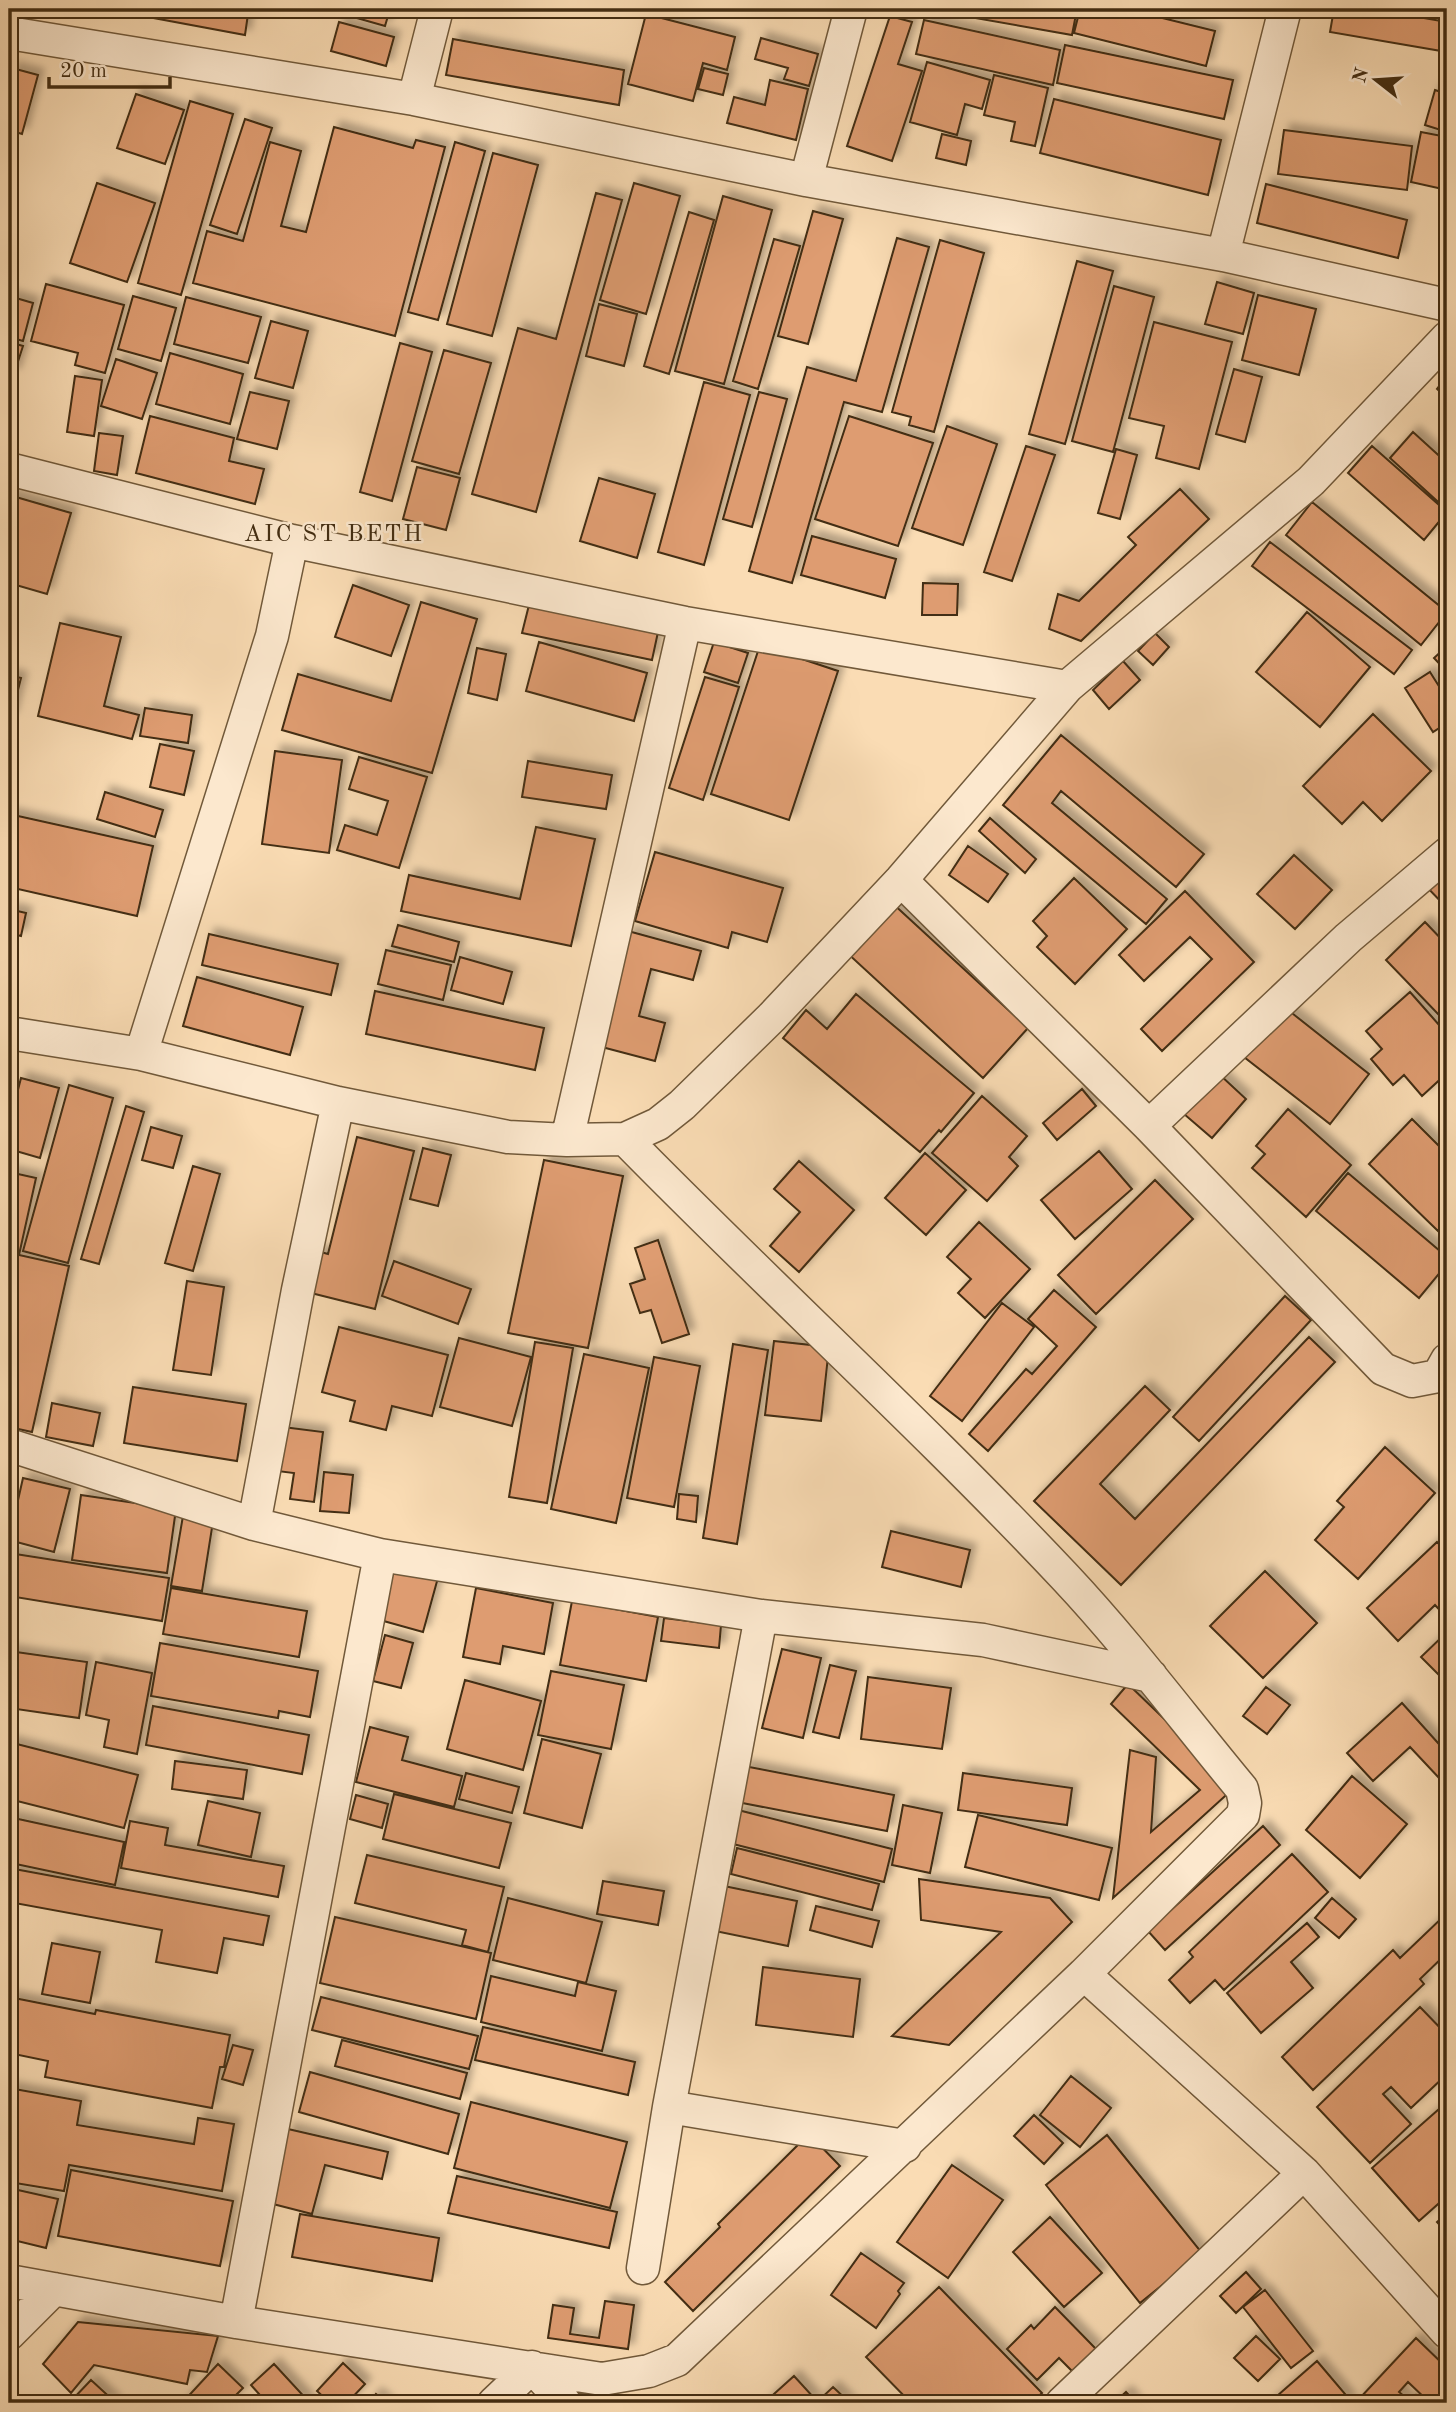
<svg xmlns="http://www.w3.org/2000/svg" width="1456" height="2412" font-family="'Old Standard TT',serif">
<defs>
<filter id="shadow"><feDropShadow dx="6" dy="-6" stdDeviation="3.5" flood-color="#0004"/></filter>
</defs>
<rect width="100%" height="100%" fill="#fadcb4"/>
<filter id="stains"><feTurbulence type="fractalNoise" baseFrequency=".00286" numOctaves="4"/><feColorMatrix values="0 0 0 0 .2 0 0 0 0 .09 0 0 0 0 .02 0 0 0 .5 -.17"/></filter>
<radialGradient id="worn" r=".72"><stop offset=".6" stop-color="#630" stop-opacity="0"/><stop offset="1" stop-color="#630" stop-opacity=".3"/></radialGradient>
<path fill="#de9c71" stroke="#432d12" stroke-width="2" filter="url(#shadow)" d="M105 9H220L248 14 245 35Z
M325 9H390L385 26Z
M924 9H1077L1072 35Z
M1080 9H1126L1215 31 1206 66 1074 33Z
M1334 9H1372L1447 22V52L1330 32Z
M646 14 735 37 727 70 703 63 693 101 628 84Z
M890 16 912 22 898 64 922 71 892 161 847 146Z
M924 20 1060 50 1053 85 916 54Z
M339 22 394 37 386 66 331 51Z
M761 38 818 54 809 86 784 79 788 68 755 59Z
M453 39 624 70 619 105 446 75Z
M1065 45 1233 80 1224 119 1057 83Z
M927 62 990 80 982 109 965 104 957 135 910 122Z
M12 68 38 75 22 134 9 130V80Z
M704 68 728 74 723 95 698 89Z
M994 75 1048 88 1035 146 1011 141 1015 122 984 115Z
M770 80 808 89 796 140 727 123 734 97 765 105Z
M1435 90 1447 94V132L1425 125Z
M136 94 184 110 165 164 117 148Z
M1054 99 1221 140 1208 195 1040 153Z
M190 101 233 114 181 295 138 283Z
M245 119 272 128 237 234 210 225Z
M334 127 413 148 416 140 445 147 395 336 193 283 207 231 243 241 270 142 301 151 281 226 306 232Z
M1284 130 1412 146 1407 190 1278 174Z
M1421 132 1447 137V190L1411 182Z
M942 134 971 141 966 165 936 158Z
M455 142 485 151 438 320 408 312Z
M493 153 538 165 492 336 447 324Z
M97 183 155 203 127 282 70 263Z
M634 183 680 196 646 314 600 300Z
M1266 184 1407 220 1398 258 1257 223Z
M596 193 622 200 536 512 472 494 518 328 556 339Z
M723 196 772 210 724 384 675 371Z
M813 211 843 219 808 344 778 336Z
M689 212 714 220 669 374 644 366Z
M897 238 929 247 882 412 844 402 792 583 749 571 807 367 856 381Z
M774 239 800 246 758 389 733 381Z
M940 240 984 253 934 432 909 425 911 417 892 412Z
M1077 261 1113 271 1065 444 1029 434Z
M1217 282 1254 293 1243 334 1205 324Z
M46 284 124 305 105 373 75 365 78 353 31 341Z
M1114 286 1154 297 1113 452 1072 441Z
M1258 295 1316 309 1299 375 1242 360Z
M9 296 33 303 23 341 9 337Z
M133 296 176 308 161 361 118 349Z
M186 297 261 317 248 363 174 344Z
M599 304 637 314 624 366 586 356Z
M271 321 308 331 293 388 255 378Z
M1154 322 1232 342 1199 469 1156 458 1164 426 1129 418Z
M9 342 23 346 14 374 9 372Z
M400 343 432 352 392 501 360 492Z
M444 350 491 363 459 474 412 461Z
M170 353 243 374 230 424 156 404Z
M116 359 157 373 142 419 101 406Z
M1234 369 1262 377 1245 442 1216 434Z
M75 376 102 380 94 436 67 432Z
M1447 376V398L1437 389Z
M704 382 750 395 704 565 658 552Z
M250 392 289 401 277 449 237 439Z
M759 392 787 399 752 527 723 519Z
M150 416 234 438 229 461 264 469 255 504 136 473Z
M849 416 933 443 898 546 815 519Z
M947 426 997 444 963 545 912 528Z
M1413 432 1447 463V510L1390 458Z
M99 433 123 436 117 475 94 471Z
M1026 446 1055 455 1012 581 984 572Z
M1372 446 1447 512 1424 540 1348 473Z
M1116 449 1137 455 1120 519 1098 513Z
M417 467 460 478 446 530 403 519Z
M599 478 655 494 637 558 580 541Z
M1180 489 1209 519 1081 641 1049 629 1058 594 1079 601 1136 545 1128 537Z
M9 495 71 513 47 594 9 583Z
M1312 502 1447 612 1421 645 1286 535Z
M812 536 896 559 885 598 801 575Z
M1270 542 1412 650 1394 674 1252 566Z
M923 583 958 584 957 615H922Z
M353 585 409 605 391 656 335 637Z
M421 602 477 619 432 773 282 730 298 674 391 701Z
M529 605 658 632 652 660 522 633Z
M1307 612 1370 667 1320 727 1256 672Z
M60 623 121 637 104 706 139 715 132 739 38 716Z
M1155 633 1169 647 1153 665 1138 651Z
M539 642 647 673 634 721 526 691Z
M714 642 748 653 738 683 704 672Z
M760 645 838 671 789 820 711 794Z
M1447 646V672L1434 658Z
M477 648 506 654 497 700 468 693Z
M1123 661 1140 680 1109 709 1093 690Z
M1430 672 1447 699V723L1433 732 1405 688Z
M9 675 21 678 11 718H9Z
M705 677 739 687 703 800 669 788Z
M145 708 192 715 188 743 140 736Z
M1373 714 1431 771 1382 821 1363 802 1342 824 1303 786Z
M1061 735 1204 854 1176 887 1061 791 1052 803 1167 899 1146 924 1003 805Z
M160 744 194 751 184 795 150 787Z
M275 751 342 760 329 853 262 844Z
M359 757 427 777 399 868 337 850 345 825 377 835 388 801 349 789Z
M528 761 612 775 606 809 522 797Z
M105 792 163 810 155 837 97 819Z
M9 814 153 846 137 916 9 887Z
M990 818 1036 859 1025 873 979 831Z
M536 827 595 839 571 946 401 911 409 875 520 899Z
M968 846 1008 874 988 902 949 875Z
M655 852 783 888 767 942 732 932 728 948 635 921Z
M1294 855 1332 890 1295 929 1257 894Z
M1447 856V908L1422 882Z
M1074 878 1127 929 1075 984 1037 947 1047 936 1033 921Z
M1185 891 1254 962 1162 1051 1141 1029 1212 959 1190 937 1144 981 1119 955Z
M890 901 1028 1028 983 1078 845 951Z
M9 909 26 913 21 936 9 933Z
M1425 922 1447 945V1006L1439 1015 1386 960Z
M398 925 459 942 454 962 392 946Z
M628 931 701 951 693 980 651 969 639 1016 665 1023 655 1061 598 1046Z
M209 934 338 964 331 995 202 965Z
M386 950 451 965 443 1000 378 984Z
M460 957 512 972 503 1004 451 990Z
M197 977 303 1007 290 1055 183 1026Z
M375 991 544 1028 535 1070 366 1034Z
M1410 992 1447 1034V1073L1422 1096 1404 1075 1393 1085 1371 1059 1382 1049 1366 1031Z
M856 994 974 1093 941 1132 939 1130 920 1152 783 1038 806 1010 827 1029Z
M1283 1006 1369 1074 1330 1124 1244 1057Z
M1219 1074 1246 1099 1212 1138 1184 1114Z
M21 1078 59 1088 40 1158 9 1149V1125Z
M69 1085 113 1098 68 1263 23 1251Z
M1082 1089 1096 1106 1057 1140 1043 1123Z
M982 1096 1027 1136 1009 1157 1018 1166 987 1201 932 1153Z
M126 1106 144 1112 99 1264 81 1259Z
M1288 1109 1351 1165 1306 1217 1252 1168 1265 1154 1256 1146Z
M1412 1119 1447 1154V1221L1438 1231 1369 1164Z
M151 1127 182 1136 173 1168 142 1160Z
M357 1137 414 1151 375 1309 307 1292 317 1251 328 1254Z
M423 1148 451 1155 438 1206 410 1199Z
M1099 1151 1132 1189 1075 1239 1041 1200Z
M925 1153 966 1190 926 1235 885 1198Z
M544 1160 623 1176 588 1348 508 1333Z
M799 1161 854 1210 799 1272 770 1246 800 1212 774 1189Z
M193 1166 220 1174 193 1271 165 1263Z
M9 1172 36 1178 19 1255 69 1266 32 1432 9 1427Z
M1348 1173 1447 1257V1264L1419 1298 1316 1211Z
M1155 1180 1193 1219 1096 1314 1058 1275Z
M979 1222 1030 1269 985 1318 958 1293 971 1279 947 1257Z
M658 1240 689 1334 662 1343 651 1310 640 1313 630 1284 645 1279 635 1248Z
M394 1261 471 1289 458 1324 382 1296Z
M187 1281 224 1287 211 1375 173 1370Z
M1054 1290 1096 1327 988 1451 969 1434 1026 1369 1032 1374 1057 1346 1028 1319Z
M1285 1296 1311 1320 1199 1441 1173 1417Z
M1002 1303 1034 1327 962 1421 930 1396Z
M339 1327 448 1355 432 1416 392 1406 386 1430 350 1421 355 1401 322 1392Z
M1309 1337 1335 1362 1121 1585 1034 1501 1145 1386 1170 1410 1100 1484 1135 1519Z
M459 1338 531 1357 512 1426 440 1407Z
M774 1341 829 1347 821 1421 765 1415Z
M535 1342 573 1348 547 1503 509 1497Z
M733 1344 768 1350 737 1544 703 1538Z
M584 1354 649 1368 616 1523 551 1509Z
M654 1357 700 1366 674 1507 627 1498Z
M133 1387 246 1404 237 1461 124 1443Z
M52 1403 100 1413 93 1446 46 1437Z
M283 1427 323 1432 314 1502 290 1499 294 1473 277 1471Z
M1385 1447 1435 1493 1358 1579 1315 1540 1344 1507 1337 1501Z
M324 1472 353 1475 349 1513 320 1511Z
M23 1478 70 1489 54 1552 9 1540Z
M679 1494 698 1496 696 1522 677 1519Z
M81 1495 176 1509 167 1573 72 1560Z
M184 1510 214 1515 202 1591 171 1586Z
M891 1531 970 1550 961 1587 882 1567Z
M1437 1542 1447 1552V1618L1435 1605 1398 1641 1367 1608Z
M9 1553 169 1578 162 1621 9 1596Z
M396 1562 439 1574 423 1632 380 1620Z
M1265 1571 1317 1623 1263 1678 1210 1626Z
M171 1588 307 1611 299 1657 163 1634Z
M476 1588 553 1603 544 1654 503 1646 500 1664 463 1657Z
M572 1601 658 1617 646 1681 560 1665Z
M664 1618 721 1625 719 1648 661 1641Z
M1447 1632V1671L1441 1677 1421 1657Z
M385 1635 413 1643 401 1688 373 1681Z
M160 1643 318 1671 310 1717 279 1711 278 1718 151 1696Z
M782 1649 821 1658 803 1738 762 1728Z
M9 1651 87 1662 79 1718 9 1708Z
M96 1662 152 1673 137 1754 104 1747 109 1720 86 1715Z
M830 1665 856 1671 839 1738 813 1732Z
M551 1671 624 1685 611 1749 538 1735Z
M868 1677 951 1688 942 1749 861 1739Z
M465 1680 541 1701 523 1770 447 1749Z
M1128 1684 1235 1787 1113 1898 1130 1750 1156 1757 1151 1832 1200 1790 1111 1704Z
M1266 1687 1290 1705 1267 1734 1243 1716Z
M1402 1703 1447 1753V1772L1440 1779 1410 1747 1373 1781 1347 1753Z
M153 1706 309 1735 302 1774 146 1745Z
M370 1727 408 1737 402 1760 462 1776 454 1807 356 1782Z
M542 1739 601 1754 582 1828 524 1813Z
M9 1742 138 1775 124 1828 9 1799Z
M175 1761 247 1770 243 1799 172 1789Z
M744 1766 894 1795 887 1831 737 1802Z
M466 1773 519 1787 512 1813 459 1799Z
M963 1773 1072 1788 1067 1825 958 1810Z
M1352 1776 1407 1824 1360 1878 1306 1830Z
M394 1794 511 1823 499 1868 383 1839Z
M356 1795 388 1804 382 1828 350 1819Z
M208 1801 260 1813 251 1857 198 1845Z
M903 1805 942 1813 930 1873 892 1865Z
M738 1810 892 1849 884 1882 729 1843Z
M978 1815 1112 1848 1099 1900 965 1867Z
M9 1817 124 1842 115 1885 11 1863 14 1848 9 1847Z
M130 1821 168 1828 165 1845 284 1866 278 1897 121 1868Z
M1263 1826 1280 1845 1165 1950 1148 1931Z
M737 1848 879 1884 872 1910 731 1874Z
M1292 1854 1328 1892 1224 1990 1215 1980 1190 2003 1169 1980 1193 1957 1189 1952Z
M367 1855 504 1887 488 1952 462 1945 466 1930 355 1903Z
M9 1868 269 1916 263 1945 224 1938 217 1973 156 1962 162 1930 9 1902Z
M919 1879 1050 1898 1072 1922 949 2045 892 2036 1001 1932 921 1920Z
M603 1881 664 1891 658 1925 597 1914Z
M724 1886 797 1901 788 1946 715 1931Z
M508 1898 602 1922 586 1983 493 1960Z
M1332 1898 1356 1919 1339 1938 1315 1918Z
M816 1906 879 1921 872 1947 810 1930Z
M1447 1913V1953L1420 1979 1424 1984 1313 2090 1282 2057 1393 1950 1400 1958Z
M335 1917 491 1953 476 2019 320 1983Z
M1307 1923 1319 1937 1291 1962 1313 1988 1261 2033 1227 1993Z
M52 1943 100 1952 90 2003 42 1994Z
M763 1967 860 1979 853 2037 756 2025Z
M491 1976 575 1996 578 1982 616 1991 602 2051 481 2022Z
M9 1997 95 2014 96 2010 230 2035 224 2067H220L212 2108 45 2077 48 2061 9 2053Z
M321 1997 478 2036 469 2069 312 2030Z
M1420 2007 1447 2035V2074L1411 2108 1391 2087 1383 2094 1411 2124 1370 2163 1317 2107Z
M483 2027 635 2062 628 2095 475 2060Z
M342 2040 467 2073 460 2099 335 2066Z
M233 2045 253 2050 243 2085 222 2079Z
M310 2072 459 2114 448 2154 299 2112Z
M1071 2076 1111 2108 1080 2147 1040 2115Z
M9 2088 81 2101 77 2125 194 2144 198 2118 234 2124 222 2191 69 2165 64 2191 9 2182Z
M471 2102 627 2142 610 2208 454 2168Z
M1447 2102V2196L1419 2221 1372 2168Z
M1034 2115 1063 2143 1044 2164 1014 2136Z
M288 2129 388 2152 382 2179 325 2165 312 2214 269 2203Z
M809 2134 840 2166 693 2311 665 2282 720 2227 718 2224Z
M1107 2135 1202 2253 1140 2303 1046 2185Z
M952 2165 1003 2200 948 2278 897 2242Z
M71 2170 233 2201 220 2266 58 2236Z
M457 2176 617 2212 609 2248 448 2213Z
M9 2188 58 2199 46 2248 9 2239Z
M1447 2213V2233L1437 2222Z
M300 2214 439 2238 432 2281 292 2257Z
M1050 2217 1102 2273 1064 2307 1013 2252Z
M861 2253 904 2283 898 2291 900 2294 876 2328 831 2295Z
M1246 2272 1261 2289 1236 2313 1220 2296Z
M939 2287 1042 2393 1032 2403H911L866 2357Z
M1265 2290 1313 2351 1291 2368 1243 2307Z
M605 2301 634 2305 628 2349 548 2338 553 2305 574 2308 570 2334 599 2338Z
M1055 2307 1096 2349 1072 2371 1059 2358 1037 2380 1007 2349 1031 2325 1034 2329Z
M78 2322 218 2336 207 2372 190 2370 187 2384 94 2365 71 2393 43 2364Z
M1256 2336 1280 2359 1258 2381 1234 2358Z
M1416 2338 1447 2368V2403H1430L1408 2382 1399 2392 1410 2401 1416 2395 1424 2403H1363L1359 2399Z
M1317 2361 1351 2401 1348 2403H1269Z
M343 2363 365 2384 347 2403H330L317 2391Z
M218 2364 243 2388 228 2403H182Z
M274 2364 310 2403H267L251 2385Z
M794 2376 815 2399 811 2403H764Z
M91 2380 116 2403H73L71 2401Z
M833 2387 850 2403H816Z
M1126 2392 1136 2403H1114Z
M376 2394 388 2403H369Z"/>
<g fill="none" stroke-linecap="round" stroke-linejoin="round">
<defs>
<path id="minor" d="M9 33 414 99 806 180 1223 255 1447 305
M414 99 437 9
M806 180 851 9
M1223 255 1285 9
M9 469 292 541 685 623 1067 687
M901 880 1149 1126 1383 1369 1412 1381 1438 1376 1447 1360
M9 1033 141 1054 338 1103 508 1137 567 1140 625 1139 658 1124 682 1105 772 1017 901 880 1067 687 1311 481 1447 338
M141 1054 272 636 292 541
M1149 1126 1348 938 1447 854
M567 1140 685 623
M9 1445 254 1524 380 1555 761 1616 983 1640 1151 1676
M254 1524 298 1290 338 1103
M1084 1974 1304 2173 1447 2332
M669 2107 905 2146
M643 2268 669 2107 761 1616
M9 2281 236 2322 602 2379 649 2371 677 2360 1084 1974 1243 1815 1245 1803 1242 1789C1183 1718 1128 1644 1065 1577 923 1426 770 1287 625 1139
M236 2322 380 1555
M9 2334 54 2289
M494 2403 532 2367 565 2403
M1062 2403 1304 2173"/>
</defs>
<use href="#minor" stroke="#71593a" stroke-width="35"/>
<use href="#minor" stroke="#fce8ce" stroke-width="32"/>
</g>
<g text-anchor="middle" dominant-baseline="central" stroke-width="5" stroke-linejoin="round" paint-order="stroke">
<g font-size="24" letter-spacing="2" fill="#432d12" stroke="#fce8ce">
<text x="334" y="535">AIC ST BETH</text>
</g>
</g>
<rect width="1456" height="2412" fill="none" stroke="#fadcb4" stroke-width="35"/>
<rect x="10" y="10" width="1435" height="2391" fill="none" stroke="#432d12" stroke-width="3.5"/>
<rect x="18" y="18" width="1421" height="2377" fill="none" stroke="#432d12" stroke-width="2"/>
<g transform="translate(1376 80) rotate(287)" stroke="#fce8ce" stroke-width="5" paint-order="stroke">
<path d="M0-5L12 26L0 18L-12 26Z" fill="#432d12"/>
<text y="-10" font-size="19" font-weight="bold" text-anchor="middle" fill="#432d12">N</text>
</g>
<path d="M49 77v10h121v-10" fill="none" stroke="#432d12" stroke-width="3.5"/>
<text x="60" y="77" font-size="21" fill="#432d12" stroke="#fce8ce" stroke-width="5" paint-order="stroke">20 m</text>
<rect width="100%" height="100%" filter="url(#stains)"/>
<rect width="100%" height="100%" fill="url(#worn)"/>
</svg>
